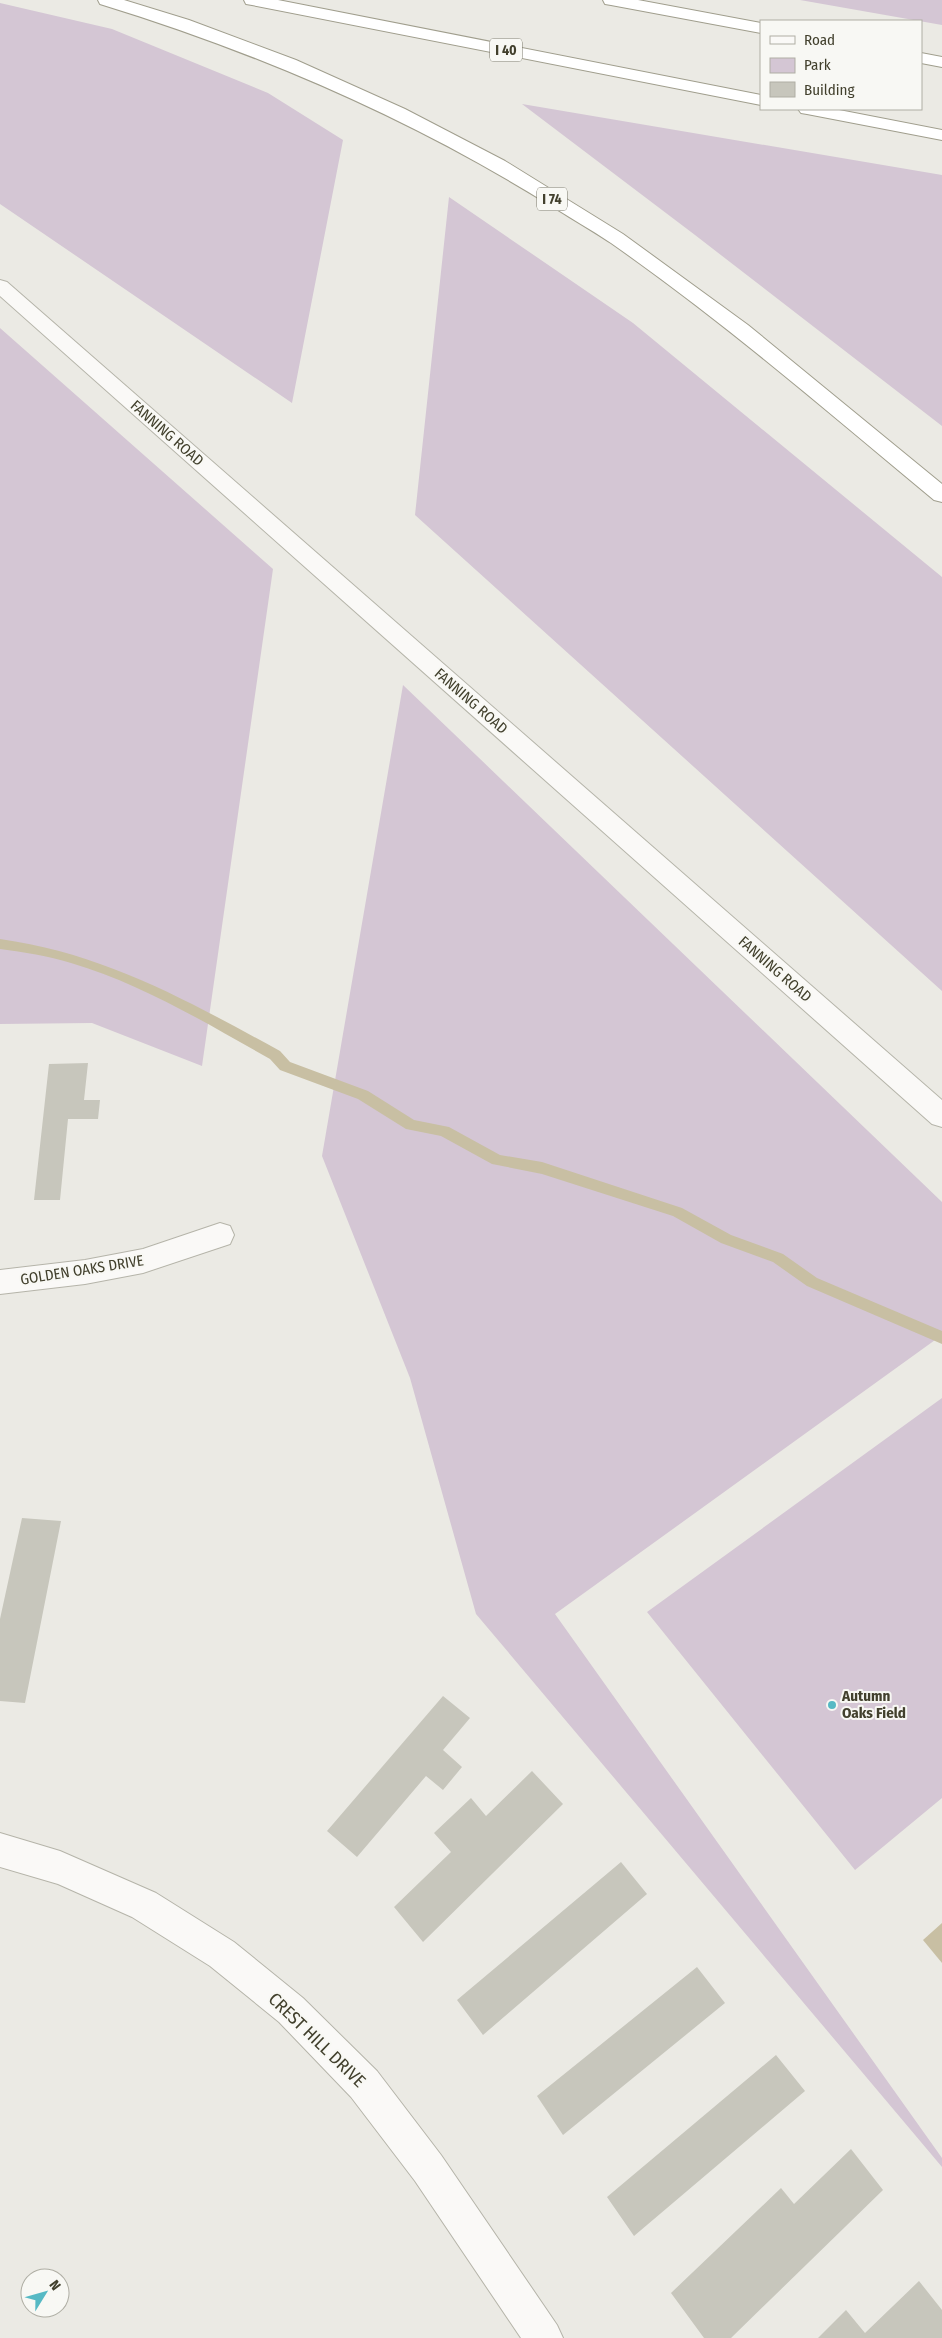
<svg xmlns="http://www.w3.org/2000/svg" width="942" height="2338" font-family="'Fira Sans Condensed',sans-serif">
<rect width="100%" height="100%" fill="#ebeae4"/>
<path fill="#d4c6d4" d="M800 0H942V25Z
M0 3 112 29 268 93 343 140 292 403 0 204Z
M522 104 942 175V426L695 235Z
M449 197 633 323 942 577V991L415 515Z
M0 328 273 569 202 1066 92 1023 0 1024Z
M403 685 942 1202V1335L555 1614 942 2158V2167L476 1614 410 1378 322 1156Z
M942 1398V1798L855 1870 647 1612Z"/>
<path fill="#c8bfa3" d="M942 1923V1963L923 1940Z"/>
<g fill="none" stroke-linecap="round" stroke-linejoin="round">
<path fill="#c8bfa3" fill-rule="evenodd" d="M0 939C106 954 188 1001 280 1051L290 1062 368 1091 414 1120 449 1127 500 1155 542 1162 682 1208 731 1235 783 1254 817 1278 942 1331V1344L807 1286 773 1262 721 1243 673 1216 542 1174 492 1164 441 1136 406 1129 358 1099 280 1070 270 1059C206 1023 142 984 71 963 48 956 24 952 0 949Z"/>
</g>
<path fill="#c7c6bc" d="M88 1063 84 1100H100L98 1119H68L60 1200H34L49 1064Z
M22 1518 61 1521 25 1703 0 1701V1619Z
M443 1696 470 1718 443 1750 462 1767 443 1790 426 1776 357 1857 327 1831Z
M532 1771 563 1804 423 1942 394 1907 451 1852 434 1833 471 1798 486 1816Z
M621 1862 647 1894 483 2035 457 2000Z
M697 1967 725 2003 563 2135 537 2096Z
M776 2055 805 2091 634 2236 607 2197Z
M851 2149 883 2190 731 2338H704L671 2293 781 2188 794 2204Z
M919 2281 942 2310V2338H818L846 2310 865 2333Z"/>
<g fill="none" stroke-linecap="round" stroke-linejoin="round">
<defs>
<path id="street" d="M0 280 7 282 942 1100V1127L932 1124 0 296Z
M220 1223 230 1226 234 1235 230 1244 143 1273 85 1284 0 1294V1270L85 1260 143 1249Z
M0 1833 60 1851 156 1893 234 1942 303 1998 377 2071 441 2155 557 2325 563 2338H521L415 2181 351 2097 279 2022 210 1966 132 1917 58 1884 0 1867Z"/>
<path id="highway" d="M98 0H124L189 20 296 60 405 109 505 161 623 234 748 325 942 484V502L934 500C828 412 724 322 611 243 590 229 569 217 548 204 406 116 259 53 100 4Z
M244 0H278L761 95V105L252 5 246 4Z
M603 0H638L761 23V33L611 5 605 4Z
M921 53 942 57V67L921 63Z
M798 109H834L942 130V140L807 114 801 113Z"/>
</defs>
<use href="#street" stroke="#b5b4a9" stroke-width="2"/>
<use href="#highway" stroke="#a09e8d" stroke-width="2"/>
<use href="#street" fill="#faf9f7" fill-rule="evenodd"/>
<use href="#highway" fill="#fff" fill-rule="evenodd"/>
</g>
<circle fill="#56b9c4" stroke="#f8f8f4" stroke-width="2" cx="832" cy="1705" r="5"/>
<g text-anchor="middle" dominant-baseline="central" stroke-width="4" stroke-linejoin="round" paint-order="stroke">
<g fill="#f8f8f4" stroke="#797769" stroke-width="1">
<rect x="490" y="38.5" width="32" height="23" rx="4"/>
<rect x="537" y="187.5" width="30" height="23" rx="4"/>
</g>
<g font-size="14" font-weight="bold" fill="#42402d">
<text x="506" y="50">I 40</text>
<text x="552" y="199">I 74</text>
</g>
<g font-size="15" fill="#42402d" stroke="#f8f8f4">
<text transform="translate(167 433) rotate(41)">FANNING ROAD</text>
<text transform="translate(471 701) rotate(41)">FANNING ROAD</text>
<text transform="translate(775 969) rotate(41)">FANNING ROAD</text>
<text transform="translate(82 1270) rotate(-9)">GOLDEN OAKS DRIVE</text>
</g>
<g font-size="15" font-weight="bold" fill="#42402d" stroke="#f8f8f4" text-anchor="start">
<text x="842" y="1696">Autumn<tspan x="842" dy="17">Oaks Field</tspan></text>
</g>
<g font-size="18" fill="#42402d" stroke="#f8f8f4">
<text transform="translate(317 2040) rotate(44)">CREST HILL DRIVE</text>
</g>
</g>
<rect x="760" y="20" width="162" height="90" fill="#f8f8f4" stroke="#afaea4"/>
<rect x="770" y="36" width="25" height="8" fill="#faf9f7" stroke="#afaea4"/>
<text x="804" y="45" font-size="15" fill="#42402d">Road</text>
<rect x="770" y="58" width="25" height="15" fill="#d4c6d4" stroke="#afaea4"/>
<text x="804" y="70" font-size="15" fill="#42402d">Park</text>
<rect x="770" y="82" width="25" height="15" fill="#c7c6bc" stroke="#afaea4"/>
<text x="804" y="95" font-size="15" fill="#42402d">Building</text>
<g transform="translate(45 2293) rotate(53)"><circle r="24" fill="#f8f8f4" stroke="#afaea4"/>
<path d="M0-4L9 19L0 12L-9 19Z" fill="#56b9c4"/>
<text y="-8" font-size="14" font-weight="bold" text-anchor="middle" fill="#42402d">N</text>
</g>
</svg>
